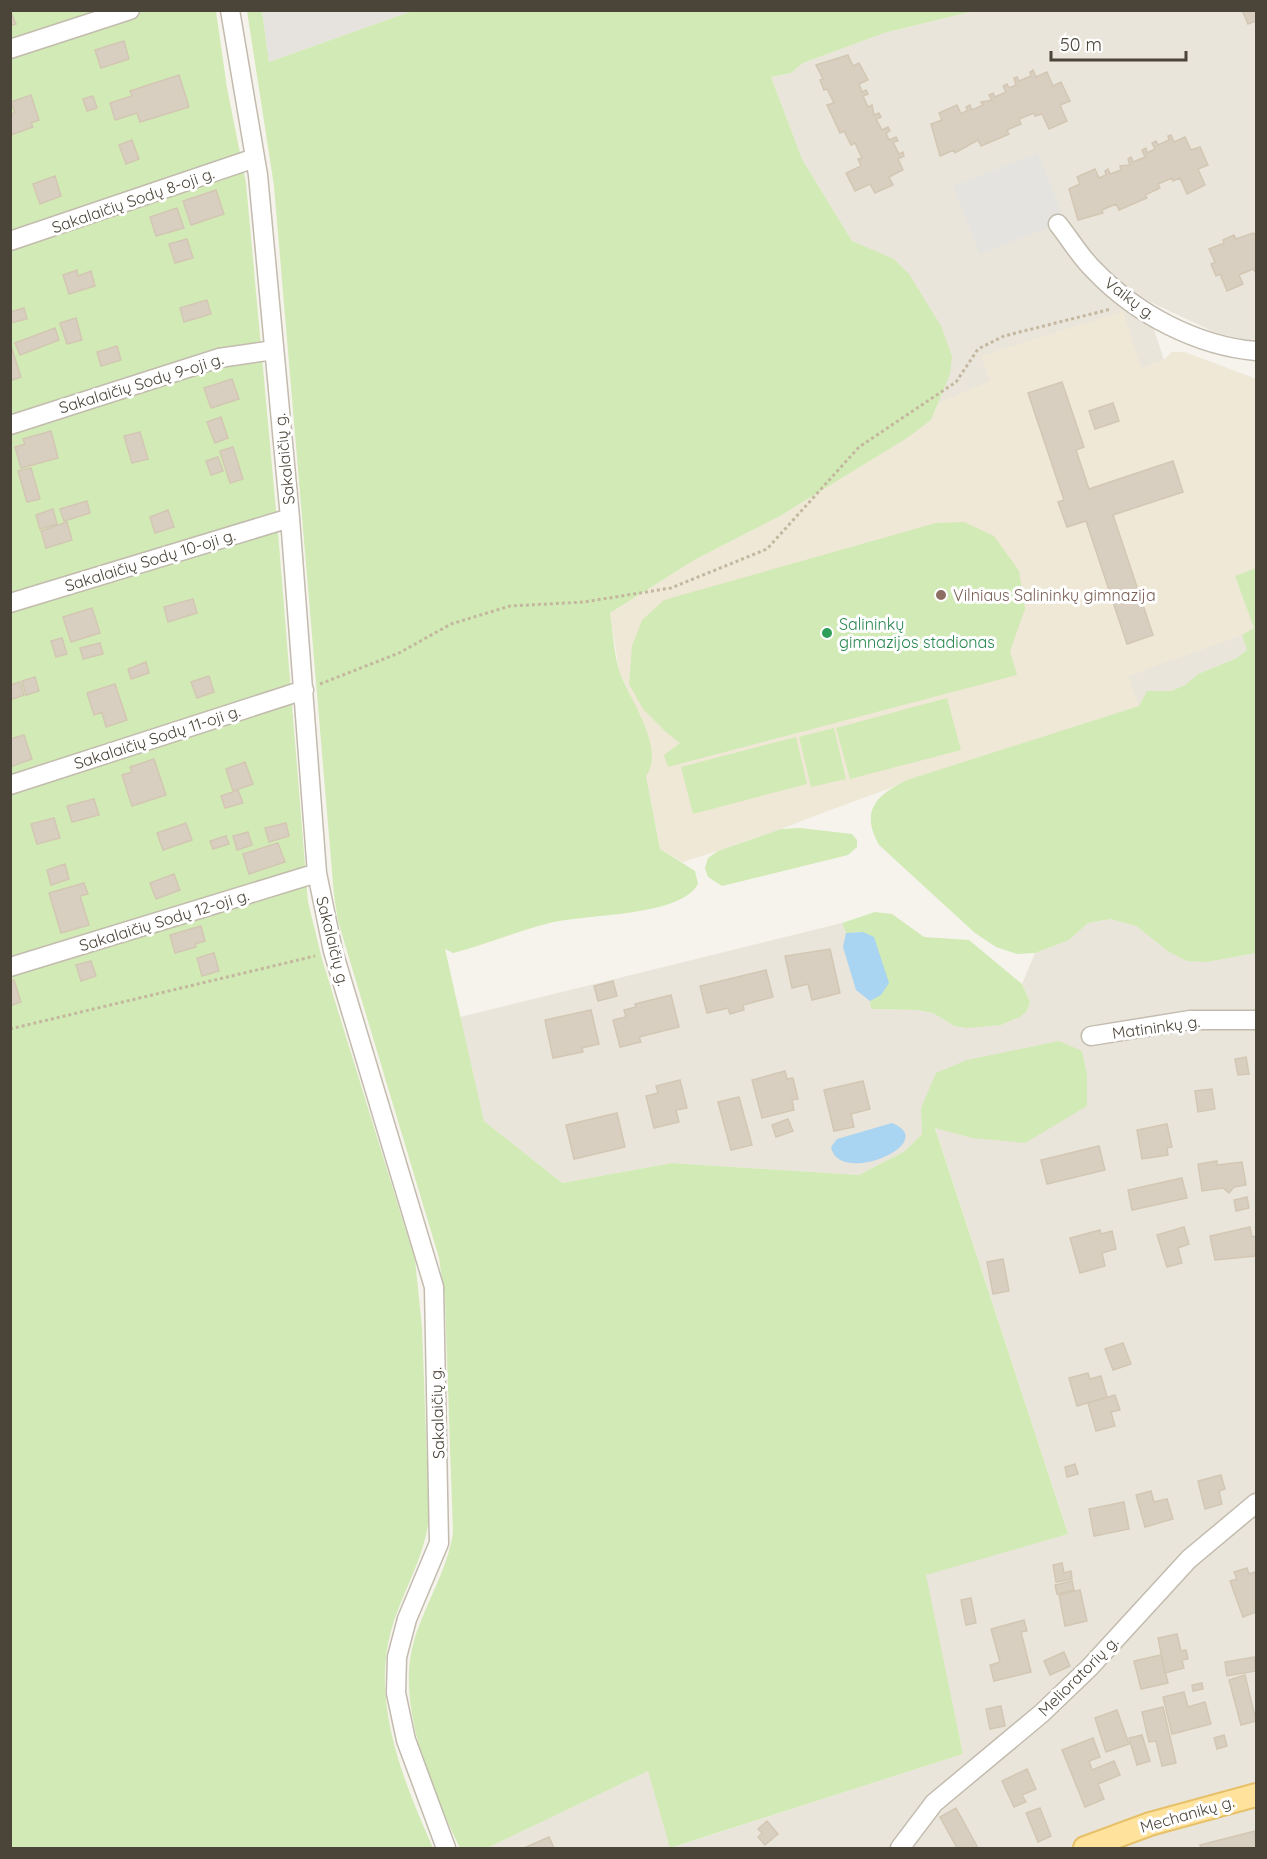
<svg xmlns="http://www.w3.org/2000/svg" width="1267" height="1859" font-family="Quicksand,sans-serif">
<rect width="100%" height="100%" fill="#f6f3ec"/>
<path fill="#eae5da" d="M974 11H1256V342L1216 333 1144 299 1164 360 1172 352H1184L1256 379V568L1235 576 1254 628 1247 650 1237 658 1198 674 1185 685 1171 691 1147 692 1139 706 907 780 781 829 682 862 941 326 927 306 869 250 852 241 802 159 771 77 791 73 803 63 884 33Z
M1110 919 1136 926 1169 952 1207 962 1256 953V1848H487L648 1771 671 1848 963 1754 925 1574 1068 1534 935 1127 972 1138 1087 1106V1074L1082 1051 921 1108 922 1134 905 1151 859 1175 672 1163 562 1183 484 1121 460 1017 842 923 846 933 863 932 889 983 871 1009 917 1010 933 1013 954 1026 1001 1025 1020 1017 1027 1011 1030 1002 1022 984 1035 953 1069 940 1088 923Z"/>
<path fill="#e6e2dd" d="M262 10 412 11 269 62Z"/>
<path fill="#efe8d6" d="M1123 311 1141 368 1164 360 1172 352H1184L1256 379V568L1235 576 1254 628 1242 635 1128 676 1139 706 907 780 888 789 718 851 682 862 660 849 646 776V729L619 671 610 613 696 559 780 516 907 438 931 420 936 404 990 381 981 356Z"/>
<path fill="#d2eab5" d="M11 11H216L227 88 246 183 278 532 308 902 322 959 415 1260 422 1327 429 1517C425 1559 400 1595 390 1635 372 1706 405 1785 433 1848H11Z
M247 11H262L269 62 412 11H974L884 33 803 63 791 73 771 77 802 159 852 241 894 259 909 274 941 326 952 356 950 374 931 420 907 438 780 516 696 559 610 613C613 632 614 655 620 673 630 700 666 749 646 776L660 849 695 871 698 884C679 918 584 913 546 924 515 932 485 945 453 953L445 949 484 1121 562 1183 672 1163 859 1175 905 1151 922 1134 921 1108 936 1073 967 1060 1059 1041 1082 1051 1087 1074V1106L1025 1143 972 1138 935 1128 1068 1534 926 1575 963 1754 670 1848 648 1771 487 1848H460C432 1791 395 1704 414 1641 425 1604 447 1571 453 1533L445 1300 439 1258 338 921 334 895 274 186Z
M964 522 994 536 1019 571 1025 609 1010 651 1017 675 668 767 664 755 680 743 667 733 643 709 629 684 632 646 642 620 664 600 936 523Z
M1256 568V953L1207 962 1187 961 1169 952 1136 926 1110 919 1088 923 1069 940 1035 953 1017 954 996 947 975 933 879 845C860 811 876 795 907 780L1139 706 1147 691H1171L1185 685 1198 674 1237 658 1247 650 1242 635 1254 628 1235 576Z
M947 698 961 750 850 779 836 728Z
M834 728 846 779 811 787 799 737Z
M796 737 807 784 693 814 681 767Z
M800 828 852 834 857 840V847L848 855 722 886 708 877 705 868 708 858 718 851 781 829Z
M875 912 892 914 924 937 969 940 1022 984 1030 1002 1027 1011 1020 1017 1001 1025 968 1028 954 1026 933 1013 917 1010 871 1009 870 1001 881 995 863 932 846 933 842 923Z"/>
<path fill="#e5e3e0" d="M1038 153 1065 221 980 254 953 186Z"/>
<path fill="#a9d4f2" d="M863 932 874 937 889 983 881 995 870 1001 856 990 843 947 846 933Z
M892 1123C942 1143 838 1187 831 1147L837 1139Z"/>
<path fill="#d8cfc1" stroke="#d3c7b4" stroke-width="1.5" d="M10 10 16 24 10 26Z
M1242 10H1256V21L1248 24Z
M124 41 129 59 101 68 95 50Z
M848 55 853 66 859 63 868 80 859 84 862 92 866 90 868 94 863 96 868 107 872 105 874 115 879 113 881 117 876 119 882 130 888 127 890 131 886 133 889 140 896 137 898 141 893 142 899 154 903 152 904 156 898 159 903 170 889 177 893 185 875 193 870 184 855 191 846 173 861 166 858 159 862 158 855 143 851 145 844 131 840 133 827 105 834 103 827 89 824 90 820 80 823 79 816 65Z
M1033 70 1036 77 1047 72 1053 86 1061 82 1070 101 1060 105 1067 121 1049 129 1042 114 1035 116 1034 113 1019 119 1021 124 1007 130 1009 134 981 146 978 140 955 153 954 150 940 156 931 124 942 120 939 113 957 105 961 114 968 110 966 107 970 105 972 110 983 105 981 102 992 100 989 95 993 93 995 97 1006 92 1003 86 1007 84 1009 88 1016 85 1014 78 1017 77 1019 81 1031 76 1030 72Z
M179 75 189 107 140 122 137 113 115 120 110 103 132 96 130 91Z
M31 95 39 120 31 123 33 127 11 135 10 114 15 113 11 102Z
M93 96 97 108 87 111 83 99Z
M1171 135 1174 142 1185 137 1191 150 1200 147 1208 165 1198 169 1205 185 1187 194 1180 178 1173 181 1172 178 1158 184 1160 188 1145 195 1147 198 1119 210 1116 204 1102 210 1103 213 1078 220 1069 189 1080 184 1077 177 1095 169 1099 178 1106 175 1105 171 1108 169 1110 174 1121 170 1120 166 1130 165 1128 159 1131 157 1133 162 1145 157 1142 150 1146 148 1147 153 1155 149 1152 143 1156 141 1158 145 1169 140 1168 136Z
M132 140 139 159 126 164 119 145Z
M55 176 61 196 40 204 33 184Z
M216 190 224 214 191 225 183 201Z
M177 208 184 228 156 236 150 217Z
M1253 233 1256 235V273L1253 269 1239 275 1243 284 1227 291 1220 274 1216 276 1211 264 1215 262 1209 249 1224 243 1223 240 1234 235 1236 239Z
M187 239 193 258 175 263 169 244Z
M77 270 78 276 91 271 95 286 69 294 63 275Z
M207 300 211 314 184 322 180 308Z
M24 308 27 319 10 323V312Z
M76 318 82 340 67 344 60 323Z
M55 328 59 340 20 355 15 343Z
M117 346 121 360 101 366 97 352Z
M12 349 21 377 10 381V350Z
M232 379 239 399 211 408 204 388Z
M1062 382 1084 447 1076 450 1089 489 1173 461 1183 492 1113 515 1153 635 1127 644 1086 521 1067 527 1058 502 1064 500 1028 393Z
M1113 403 1119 421 1095 429 1089 411Z
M221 417 228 438 215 443 207 422Z
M51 431 58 458 21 468 15 447 25 444 23 439Z
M140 432 148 459 132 463 124 436Z
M233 447 243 479 230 483 220 451Z
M218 457 223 471 211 475 206 461Z
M31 468 40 499 27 502 18 471Z
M87 501 90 513 64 521 60 509Z
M53 509 57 524 40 529 36 515Z
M168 510 174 527 155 533 150 517Z
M67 522 72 540 46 548 41 531Z
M193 599 197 613 168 622 164 607Z
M92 608 100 633 71 642 63 617Z
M62 638 67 654 56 657 51 641Z
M100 643 103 654 83 659 80 648Z
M146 662 149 673 131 679 128 669Z
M209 676 214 692 197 698 191 682Z
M35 677 39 691 26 695 22 681Z
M20 682 24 695 10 700V685Z
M115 684 127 720 106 727 102 712 94 715 87 693Z
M24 735 32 759 10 767V739Z
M154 759 166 795 132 806 122 775 132 772 130 767Z
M245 762 253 784 233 791 226 769Z
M238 790 243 803 225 808 221 796Z
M94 799 99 815 72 822 67 806Z
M54 818 60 838 37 844 31 824Z
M186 823 192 840 163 850 157 833Z
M286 823 289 836 269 842 265 828Z
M248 832 252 845 237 850 233 836Z
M226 836 229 844 213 849 210 841Z
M278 843 285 862 249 874 243 854Z
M65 864 69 879 51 885 47 870Z
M174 874 180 890 156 899 150 883Z
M84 883 88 894 80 896 89 925 61 933 49 893Z
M201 926 205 941 195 944 196 947 175 953 170 935Z
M830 949 840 993 812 1000 808 984 792 988 785 956Z
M214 953 219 971 202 976 197 958Z
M91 961 96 976 81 981 76 965Z
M766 970 773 997 743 1005 744 1010 730 1014 728 1008 707 1013 700 986Z
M14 980 21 1002 10 1006V981Z
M613 981 617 996 598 1001 594 986Z
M671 995 679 1027 639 1037 641 1042 620 1047 613 1020 626 1017 624 1010 636 1007 635 1004Z
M591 1010 599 1044 582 1048 583 1052 553 1058 545 1020Z
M1246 1057 1249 1074 1238 1075 1235 1059Z
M785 1071 787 1079 793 1078 798 1099 792 1100 794 1110 762 1118 752 1080Z
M680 1080 687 1108 676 1110 679 1122 654 1128 646 1096 658 1093 656 1086Z
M863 1081 870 1109 851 1114 854 1127 834 1131 824 1090Z
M1212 1089 1215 1109 1198 1112 1195 1091Z
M739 1097 752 1145 731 1150 718 1102Z
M617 1113 625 1147 574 1159 566 1125Z
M788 1119 793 1131 776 1137 772 1125Z
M1167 1124 1172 1147 1167 1148 1168 1155 1142 1159 1137 1130Z
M1099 1146 1105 1170 1047 1184 1041 1160Z
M1217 1161V1165L1242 1162 1246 1185 1234 1187 1229 1193 1223 1188 1202 1191 1198 1164Z
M1182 1178 1187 1198 1132 1210 1128 1190Z
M1247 1197 1249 1208 1236 1211 1234 1200Z
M1184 1227 1189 1244 1178 1248 1182 1263 1167 1267 1157 1235Z
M1250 1227 1252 1237 1256 1236V1256L1215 1260 1210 1236Z
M1100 1230 1101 1234 1112 1231 1116 1249 1102 1253 1105 1266 1080 1273 1070 1238Z
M1003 1259 1009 1291 993 1294 987 1262Z
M1123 1343 1131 1364 1113 1370 1105 1349Z
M1088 1373 1090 1379 1101 1376 1107 1397 1077 1406 1069 1378Z
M1115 1395 1120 1410 1111 1412 1115 1426 1096 1431 1088 1403Z
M1075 1464 1078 1474 1067 1477 1065 1467Z
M1221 1475 1225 1489 1219 1491 1222 1504 1205 1509 1198 1481Z
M1151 1491 1154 1502 1167 1499 1173 1519 1145 1527 1136 1495Z
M1124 1502 1129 1529 1094 1536 1089 1509Z
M1062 1563 1064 1573 1071 1571 1072 1579 1056 1582 1053 1565Z
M1247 1568 1249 1574 1255 1572 1256 1577V1612L1243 1617 1230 1581 1237 1579 1234 1572Z
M1072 1581 1074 1590 1057 1594 1055 1585Z
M1080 1590 1087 1621 1065 1626 1059 1595Z
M971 1598 976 1623 966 1625 961 1600Z
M1024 1620 1027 1631 1021 1632 1031 1672 994 1681 990 1665 1000 1662 991 1629Z
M1177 1634 1181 1651 1186 1650 1188 1659 1182 1660 1184 1668 1165 1673 1158 1638Z
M1064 1652 1070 1666 1050 1675 1044 1661Z
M1161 1655 1168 1683 1141 1689 1134 1661Z
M1254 1657 1256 1671 1227 1676 1225 1662Z
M1245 1675 1256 1721 1241 1725 1229 1680Z
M1202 1683 1203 1689 1193 1691 1192 1685Z
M1184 1692 1188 1707 1205 1702 1211 1724 1172 1734 1163 1697Z
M1001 1706 1005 1726 990 1729 986 1709Z
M1163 1707 1176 1763 1162 1766 1156 1741 1149 1742 1142 1712Z
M1117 1710 1129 1744 1106 1752 1095 1718Z
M1142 1735 1150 1761 1137 1765 1129 1738Z
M1224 1735 1227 1746 1217 1749 1214 1738Z
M1093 1738 1100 1757 1089 1761 1092 1770 1114 1761 1120 1775 1098 1784 1104 1799 1085 1807 1062 1750Z
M1027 1769 1036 1789 1022 1795 1026 1802 1014 1807 1002 1781Z
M956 1808 978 1848H957L940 1817Z
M1040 1808 1051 1836 1038 1842 1026 1813Z
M767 1821 778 1834 765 1845 758 1837 762 1833 758 1829Z
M1255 1831 1256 1848H1201L1200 1845Z
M549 1837 554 1848H524Z"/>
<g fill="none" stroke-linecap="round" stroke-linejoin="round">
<defs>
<path id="minor" d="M230 10 258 175 290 518 317 873 333 951 434 1287 439 1543 407 1619 397 1657 396 1693 406 1740 446 1848
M10 49 130 10
M1058 224C1070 239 1081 258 1095 271 1136 314 1197 346 1256 351
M10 241 255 158
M10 425 219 358 274 350
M10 603 290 518
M10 785 304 690
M10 967 317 873
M1091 1036 1190 1020H1256
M900 1848 934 1803 1042 1713 1090 1667 1189 1559 1256 1503"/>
<path id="major" d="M1085 1848 1150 1824 1256 1795"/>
</defs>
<use href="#minor" stroke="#c2bbae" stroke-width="21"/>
<use href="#major" stroke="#e6c16a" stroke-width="26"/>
<path stroke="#c4b79f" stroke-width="3" stroke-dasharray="3 3" stroke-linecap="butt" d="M320 684 399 653 451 624 510 606 584 602 671 588 767 549 859 447 956 382 978 349 1004 336 1111 309
M10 1029 315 956"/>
<use href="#minor" stroke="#fff" stroke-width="18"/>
<use href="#major" stroke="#ffe39c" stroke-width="22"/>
</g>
<circle fill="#8d6e63" stroke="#fff" stroke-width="2" cx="941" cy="595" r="6"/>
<circle fill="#2e9e5b" stroke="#fff" stroke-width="2" cx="827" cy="633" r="6"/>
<g text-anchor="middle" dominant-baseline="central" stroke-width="6" stroke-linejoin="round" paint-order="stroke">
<g font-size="16" fill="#4b4439" stroke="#fff">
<text transform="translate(133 200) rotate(-19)">Sakalaičių Sodų 8-oji g.</text>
<text transform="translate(1130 298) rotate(37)">Vaikų g.</text>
<text transform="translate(141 383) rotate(-17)">Sakalaičių Sodų 9-oji g.</text>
<text transform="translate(284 459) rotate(-96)">Sakalaičių g.</text>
<text transform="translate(150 560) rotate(-17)">Sakalaičių Sodų 10-oji g.</text>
<text transform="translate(157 737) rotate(-18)">Sakalaičių Sodų 11-oji g.</text>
<text transform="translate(164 920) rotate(-17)">Sakalaičių Sodų 12-oji g.</text>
<text transform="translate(333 941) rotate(76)">Sakalaičių g.</text>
<text transform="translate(1156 1027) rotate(-8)">Matininkų g.</text>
<text transform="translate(437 1413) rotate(-92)">Sakalaičių g.</text>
<text transform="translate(1078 1676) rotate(-45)">Melioratorių g.</text>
<text transform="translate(1187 1814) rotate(-16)">Mechanikų g.</text>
</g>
<g font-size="16" fill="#785e54" stroke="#fff" text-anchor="start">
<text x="953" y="595">Vilniaus Salininkų gimnazija</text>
</g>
<g font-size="16" fill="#27864d" stroke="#fff" text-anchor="start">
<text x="839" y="624">Salininkų<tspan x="839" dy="18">gimnazijos stadionas</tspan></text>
</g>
</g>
<rect width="1267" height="1859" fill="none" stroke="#4b4439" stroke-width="24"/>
<path d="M1051 51v9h135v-9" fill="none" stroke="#4b4439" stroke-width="3"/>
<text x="1060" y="51" font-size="18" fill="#4b4439" stroke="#ffffff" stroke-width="4.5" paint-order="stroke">50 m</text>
</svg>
